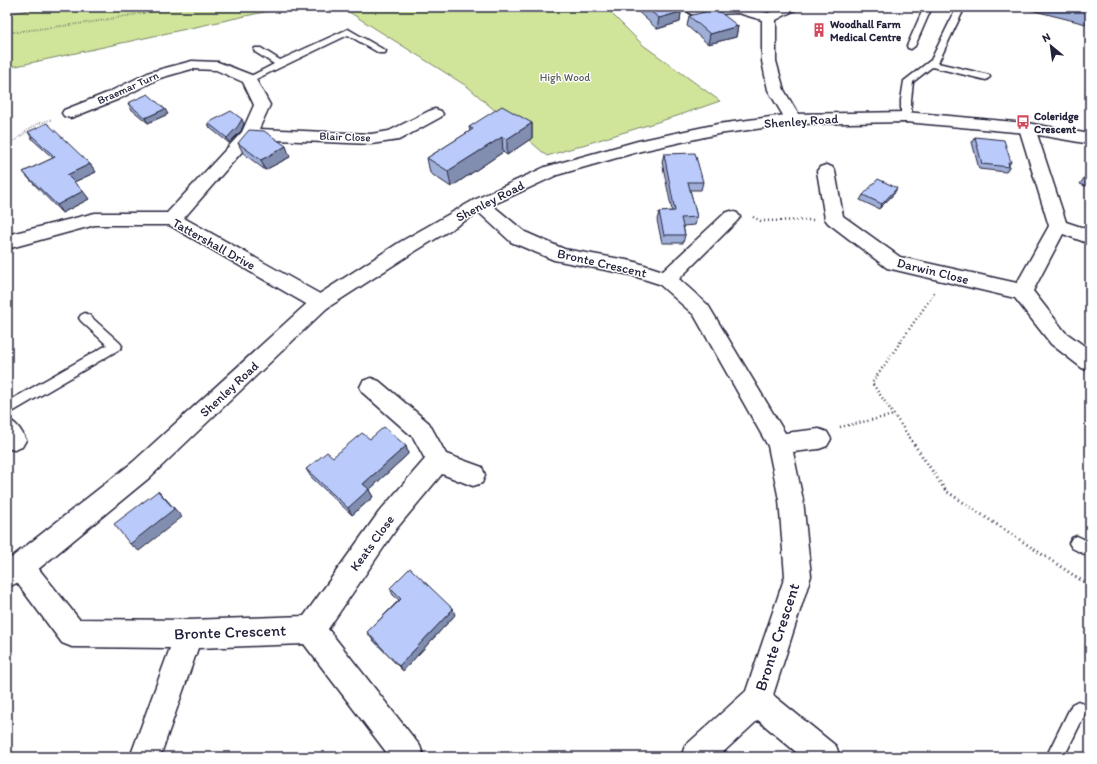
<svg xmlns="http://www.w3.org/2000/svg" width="1097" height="764" font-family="Itim,sans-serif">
<rect width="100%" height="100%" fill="#fff"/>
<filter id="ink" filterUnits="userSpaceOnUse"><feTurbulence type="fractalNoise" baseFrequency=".025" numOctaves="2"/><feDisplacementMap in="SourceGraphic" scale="8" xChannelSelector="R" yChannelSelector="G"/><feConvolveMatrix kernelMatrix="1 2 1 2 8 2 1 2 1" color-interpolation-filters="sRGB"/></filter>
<g filter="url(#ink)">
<path fill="#d0e59a" stroke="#79846a" d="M45 7H287L7 68V14Z
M341 7H586L589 9 608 10 643 45 720 101 677 116 547 156 468 87Z"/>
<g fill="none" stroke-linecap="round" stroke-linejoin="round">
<defs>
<path id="service" d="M924 7H932L915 46 911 49 908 48 907 46Z
M957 7H965L938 63 989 75 990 77 986 80 932 67 913 82 911 100V117L909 119H903L901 117V100L904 81 931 60Z
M348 29 386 51 385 53H379L348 35 252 81 249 82 245 79 274 64 255 52 254 50 255 48H261L280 60Z
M85 313 89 315 120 343 122 346 120 349 7 415V402L107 345 81 321 79 318 81 315Z
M1077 536 1090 542V557L1072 548 1069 543 1072 538Z
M1078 701 1084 704 1087 710 1064 757H1046L1072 704Z"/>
<path id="minor" d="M683 7H747L768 13 780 7H797L795 10 776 20V61L784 90 801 119 799 122 793 124 787 122 768 90 762 61V20L738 13 696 15 691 14Z
M192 61 218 62 254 76 270 105 259 129 371 134 389 131 429 111 435 109 441 111 443 114 441 117 399 140 371 144 253 139 184 218 327 298 330 303 327 308 320 311 313 308 169 225H95L7 249V235L95 213H167L242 132 254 105 243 82 216 70 192 69 160 78 119 99 76 116 70 118 64 116 62 113 64 110 107 93 150 72Z
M1027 123 1033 125 1035 128 1066 222 1090 230V244L1063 234 1033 291 1065 332 1090 350V371L1082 368 1051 344 1015 298 887 268 828 223 825 219 817 171 820 167 826 165 832 167 835 171 843 216 900 257 1017 283 1049 226 1019 128 1021 125Z
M480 198 486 200 525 232 564 249 632 261 663 271 725 213 731 211 737 213 740 217 737 221 679 279 708 305 785 433 819 429 827 432 831 439 827 446 819 449 793 452 803 500 811 576 773 695 836 746 840 757H802L758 720 718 757H681L685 746 746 691 785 576 779 500 768 446 694 315 659 284 631 275 554 260 511 242 474 208 471 204 474 200Z
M371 378 379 381 429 423 446 454 482 467 485 475 482 483 473 486 442 474 397 528 328 629 420 746 424 757H390L304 644 198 648 160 757H130L170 648 72 647 62 643 12 576 8 567 12 558 21 554 30 558 79 619 189 620 304 616 379 512 425 459 413 437 363 393 360 387 363 381Z
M7 419C17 423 21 430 26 440L22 447 14 450 7 448Z"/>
<path id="tertiary" d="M906 112 1027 123 1090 134V144L1027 133 906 122 793 124 718 134 641 151 557 175 486 208 414 252 327 308 149 478 30 576 7 588V561L133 462 313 298 400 242 474 200 545 167 638 141 718 124 793 114Z"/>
</defs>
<use href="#service" stroke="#22223b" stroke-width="3"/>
<use href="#minor" stroke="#22223b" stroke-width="3"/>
<use href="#tertiary" stroke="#22223b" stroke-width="3"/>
<path stroke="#22223b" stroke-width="2" stroke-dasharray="0.5 2" stroke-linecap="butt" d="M7 33 93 22 154 11 163 7
M7 144 13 142 35 125 52 119"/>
<path stroke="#22223b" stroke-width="2.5" stroke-dasharray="1 3" stroke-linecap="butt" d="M753 217 761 221 813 220
M840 427 894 415
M910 438 872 383 935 292"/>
<path stroke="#22223b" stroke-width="3" stroke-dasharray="1 3.5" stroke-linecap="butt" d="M909 437 946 491 1090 586"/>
<use href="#service" fill="#fff" fill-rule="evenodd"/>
<use href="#minor" fill="#fff" fill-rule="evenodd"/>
<use href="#tertiary" fill="#fff" fill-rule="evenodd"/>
</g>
<path fill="#a0afd8" stroke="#22223b" d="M633 7H675L681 12 680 22 657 29Z
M1019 7H1090V25Z
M689 16 738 26 736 37 708 44 687 26Z
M128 103 168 114 148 123 131 109Z
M208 123 244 124 241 131 229 143 210 128Z
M532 123V138L507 155 503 152 451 187 430 173 427 158 470 131 469 127Z
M28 132 90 164 96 172 74 182 89 199 62 213 30 180 23 172 53 158 33 140Z
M975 137 1011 162 1009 165V167L1006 172 979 169 972 142Z
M238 143 290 157 265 170 243 153Z
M664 154 703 182 701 190H690L697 217 695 225 683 226 685 235 683 243H662L657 220 659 212 672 211 662 162Z
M1090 169V188L1080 184Z
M894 194 879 209 860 200 863 195Z
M1090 198V204L1087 203Z
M370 439 406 446 408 454 369 490 373 497 352 515 311 477 306 469 333 457Z
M390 588 455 615 403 671 371 638 367 632 399 600 393 595Z"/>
<path fill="#828eb0" stroke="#22223b" d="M681 12 680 22 657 29 659 18Z
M738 26 736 37 708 44 710 34Z
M165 109 168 114 148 123 145 118Z
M242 119 244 124 241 131 229 143 227 138Z
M532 123V138L507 155V139Z
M502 137 503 152 451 187 448 171Z
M286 146 290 157 265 170 261 160Z
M90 164 96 172 72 183 67 175Z
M897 188 894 194 879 209 882 204Z
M83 191 89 199 62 213 57 205Z
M406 446 408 454 369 490 373 497 352 515 348 508 363 484Z
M158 491 166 499 182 517 139 551 130 544Z
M453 609 455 615 403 671 399 666Z"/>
<path fill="#bacbfb" stroke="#22223b" d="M645 7H675L681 12 659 18Z
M716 9 738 26 710 34 689 16Z
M148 94 165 109 145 118 128 103Z
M502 106 532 123 507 139 502 137 448 171 427 158 473 129 469 127Z
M231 111 242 119 238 126 227 138 208 123Z
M47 123 90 164 67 175 83 191 57 205 23 172 55 157 28 132Z
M249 130 264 131 286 146 261 160 238 143Z
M975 137 1004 140 1011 162H1008L1009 167 982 164Z
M695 153 703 182H688L697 217 681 218 685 235H664L659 212 675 211 664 154Z
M1090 171V178L1086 177Z
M878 179 897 188 882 204 863 195Z
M384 427 406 446 363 484 369 489 348 508 306 469 327 452 333 457 362 433 370 439Z
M158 491 174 509 130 544 114 524Z
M410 568 453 609 399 666 367 632 401 599 390 588Z"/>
</g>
<defs>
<symbol id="building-bare" viewBox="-9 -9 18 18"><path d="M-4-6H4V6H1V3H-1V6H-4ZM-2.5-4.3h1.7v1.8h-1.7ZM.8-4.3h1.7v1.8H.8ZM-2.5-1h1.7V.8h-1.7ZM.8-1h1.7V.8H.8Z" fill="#d1495b" stroke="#fff" stroke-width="2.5" paint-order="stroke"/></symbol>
<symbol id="bus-bare" viewBox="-9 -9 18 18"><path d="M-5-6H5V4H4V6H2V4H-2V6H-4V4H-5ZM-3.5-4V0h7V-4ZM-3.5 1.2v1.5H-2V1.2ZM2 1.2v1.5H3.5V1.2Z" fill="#d1495b" stroke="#fff" stroke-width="2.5" paint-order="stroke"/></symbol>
</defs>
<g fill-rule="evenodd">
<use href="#building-bare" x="809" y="20" width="20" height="20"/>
<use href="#bus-bare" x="1013" y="112" width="20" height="20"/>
</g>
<g text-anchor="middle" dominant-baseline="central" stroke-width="3" stroke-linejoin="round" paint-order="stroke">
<g font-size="11" font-weight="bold" fill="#22223b" stroke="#fff" text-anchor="start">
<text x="830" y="24">Woodhall Farm<tspan x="830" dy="13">Medical Centre</tspan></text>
<text x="1034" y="116">Coleridge<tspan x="1034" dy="13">Crescent</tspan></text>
</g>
<g font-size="11" fill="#565c58" stroke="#fff">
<text x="565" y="77">High Wood</text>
</g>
<g font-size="11" fill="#22223b" stroke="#fff">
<text transform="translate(128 88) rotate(-24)">Braemar Turn</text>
<text transform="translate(345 137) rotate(2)">Blair Close</text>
</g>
<g font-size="13" fill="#22223b" stroke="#fff">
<text transform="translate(801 121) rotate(-4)">Shenley Road</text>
<text transform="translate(490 201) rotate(-27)">Shenley Road</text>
<text transform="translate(214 244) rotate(29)">Tattershall Drive</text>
<text transform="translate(602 263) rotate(13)">Bronte Crescent</text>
<text transform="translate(933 271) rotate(14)">Darwin Close</text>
<text transform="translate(229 389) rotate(-43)">Shenley Road</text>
<text transform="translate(372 543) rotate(-54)">Keats Close</text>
</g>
<g font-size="16" fill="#22223b" stroke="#fff">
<text transform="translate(230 632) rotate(-2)">Bronte Crescent</text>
<text transform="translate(777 637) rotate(-72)">Bronte Crescent</text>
</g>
</g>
<rect width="1097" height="764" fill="none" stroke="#fff" stroke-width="24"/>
<rect x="12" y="12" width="1073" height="740" fill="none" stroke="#22223b" stroke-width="1.5" filter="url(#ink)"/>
<g transform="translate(1051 46) rotate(331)" stroke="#ffffff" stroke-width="3" paint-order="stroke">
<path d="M0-3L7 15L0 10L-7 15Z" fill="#22223b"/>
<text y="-6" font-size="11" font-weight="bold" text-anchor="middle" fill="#22223b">N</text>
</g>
</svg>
